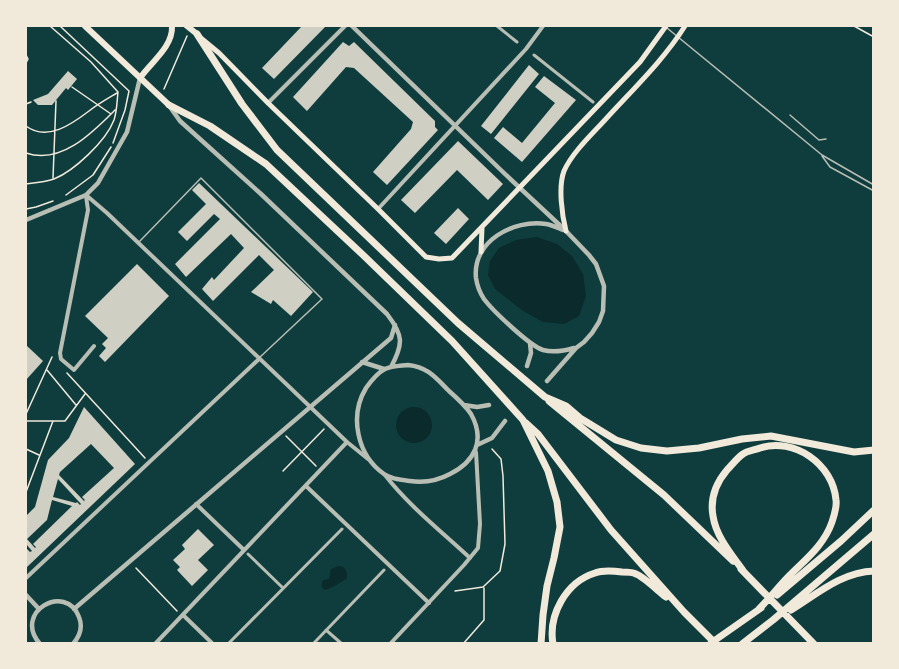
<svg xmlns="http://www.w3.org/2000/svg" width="899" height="669" font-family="'DM Sans',sans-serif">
<rect width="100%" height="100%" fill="#0f3d3e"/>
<path fill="#0a2a2b" d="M537 237 557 244 572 256 583 274 586 296 579 316 564 324 543 322 523 311 495 289 488 275 490 261 499 248 516 240Z
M396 425a18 18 0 1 1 36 0a18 18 0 1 1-36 0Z
M339 566 344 567 347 573V578C344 581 328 590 325 590 321 587 321 585 323 580L329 579 331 569Z"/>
<path fill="#cfcfc3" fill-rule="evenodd" d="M302 26H326L274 79 262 68Z
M343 42 349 46 354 42 435 121V127L438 130 387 185 373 172 411 129 413 122 354 68 346 67 307 111 293 97Z
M529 65 539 74 491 134 481 126Z
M68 71 77 79 68 90 66 88 52 105H38L33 100 48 94Z
M544 76 576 100 522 162 494 138 503 127 522 143 555 103 535 87Z
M458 141 503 184 488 200 457 170 415 213 401 200Z
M199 183 313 292 291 316 273 300 271 304 251 292 274 270 259 255 213 301 202 289 212 277 214 280 244 248 231 234 186 277 175 264 220 219 214 214 187 241 178 232 206 204 192 190Z
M458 208 469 219 446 244 434 233Z
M137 264 169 296 105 362 99 356 106 348 102 344 108 338 85 316Z
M26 345 43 361 26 380Z
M84 407 135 464 26 568V548L30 552 32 551 26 544V516L35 507 48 460 69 438ZM91 444 114 468 82 497 85 500 84 501 59 475 60 472ZM58 479 81 504 80 505 77 502 76 503 53 497ZM52 500 72 506 33 544 36 547 35 548 27 539 47 520Z
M198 529 214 545 198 560 208 570 192 586 177 570 180 567 173 560 185 549 182 545Z"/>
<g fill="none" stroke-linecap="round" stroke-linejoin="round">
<path stroke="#f1e9da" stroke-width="1.5" d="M60 26 129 91 125 110 113 143
M854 26 874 37
M26 55 28 59 26 63
M72 87 111 114
M164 89 187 36
M26 104 31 102
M26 126C47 142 72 124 89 111 98 104 107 99 117 93
M26 153C61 165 92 133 115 110
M53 178 56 101
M26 184C34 183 45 182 54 179 74 171 106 141 114 120 117 111 117 101 118 92L91 62 50 26
M66 195 93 175 111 147
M26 209 36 207 53 201
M47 370 76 405
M67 373 145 458
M26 414 52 357
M26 421H65L85 394
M286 436 316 466
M26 449 39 455
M283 471 324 429
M26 492 53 421
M136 568 177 611
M455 591 483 587 500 571 505 544 503 476 501 459 492 449
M463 644 484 620V588"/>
<path stroke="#b8beb3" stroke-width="1.5" d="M667 28 822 155 874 185
M790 115 819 140 826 139
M822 156 830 167 874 191
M139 242 201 178 322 299 259 358"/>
<path stroke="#b8beb3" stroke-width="3" d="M497 26 517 42
M534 55 593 102
M248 554 283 588
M326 630 342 644
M228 644 342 529
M313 644 384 570"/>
<path stroke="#b8beb3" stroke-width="4" d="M268 103 345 26
M86 195 107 213 347 442 368 459
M86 196 88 210 60 353 61 359 74 370 94 346
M378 209 526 49 543 26
M385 475C409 506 441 531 470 558
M306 486 429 603
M196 504 244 550
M26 578 259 359
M183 615 213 644
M155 644 347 442
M390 644 464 565 478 548 480 524 476 452"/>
<path stroke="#b8beb3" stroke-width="4.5" d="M352 26 505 174 566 231 589 255 596 264 604 286 603 311 599 322 592 333 584 342 576 348 547 381
M170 107 180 121 261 194 387 314C403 335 404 343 391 367
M26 220 86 195 98 183 127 132 140 78
M563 230C558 228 552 225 546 224 514 219 472 241 476 278 477 285 480 293 484 299 493 311 530 346 543 350 554 353 564 351 574 348
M362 362 384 369
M408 365C428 367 436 378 449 391 457 398 465 405 471 414 486 441 474 462 450 474 437 481 424 483 410 481 401 480 391 479 384 474 357 455 349 416 366 388 371 381 377 373 385 369 392 366 400 366 408 365Z
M527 366 531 353 530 343
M464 405 477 407 489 405
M477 445 492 438 505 421
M26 595 39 609
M74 609 391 338 395 325
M40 644C12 612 66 582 79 617 83 627 80 636 73 644"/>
<path stroke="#f1e9da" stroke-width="5" d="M202 39 219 53 268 103 378 209 426 257 439 259 452 258 640 62 666 26
M566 231C562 215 558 187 564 171 572 153 591 135 604 121 632 90 663 61 685 26
M481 252 482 228"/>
<path stroke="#f1e9da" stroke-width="6" d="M85 26 169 105
M187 26 197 34
M140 78C151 62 173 47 172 26"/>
<path stroke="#f1e9da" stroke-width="7" d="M197 34 242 104 277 150 458 323 545 397 566 406 580 418 616 440 641 448 667 451 699 448 742 439 771 436 854 452 874 450
M169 105 210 126 266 164 362 254 452 341 523 420 548 471 557 502 560 527 554 558 547 586 543 615 541 644
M549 401 664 495 733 561
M526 423 538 434 611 530 684 612 716 644
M741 569 814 644
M744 572C732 555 716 537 713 516 710 499 716 483 727 470 732 465 737 458 743 454 747 451 755 450 760 448 794 437 833 464 836 500 837 506 834 516 832 522 824 545 806 559 790 575 779 586 770 598 759 609
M777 595 841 541 874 510
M791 610C817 594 842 572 874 571
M711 643 761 608
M553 644C548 615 566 582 595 573 603 570 614 571 622 572 626 572 633 572 636 574 644 577 658 591 666 597
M742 644 773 620 874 534"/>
</g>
<rect width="899" height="669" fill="none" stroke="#f1e9da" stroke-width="54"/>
</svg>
